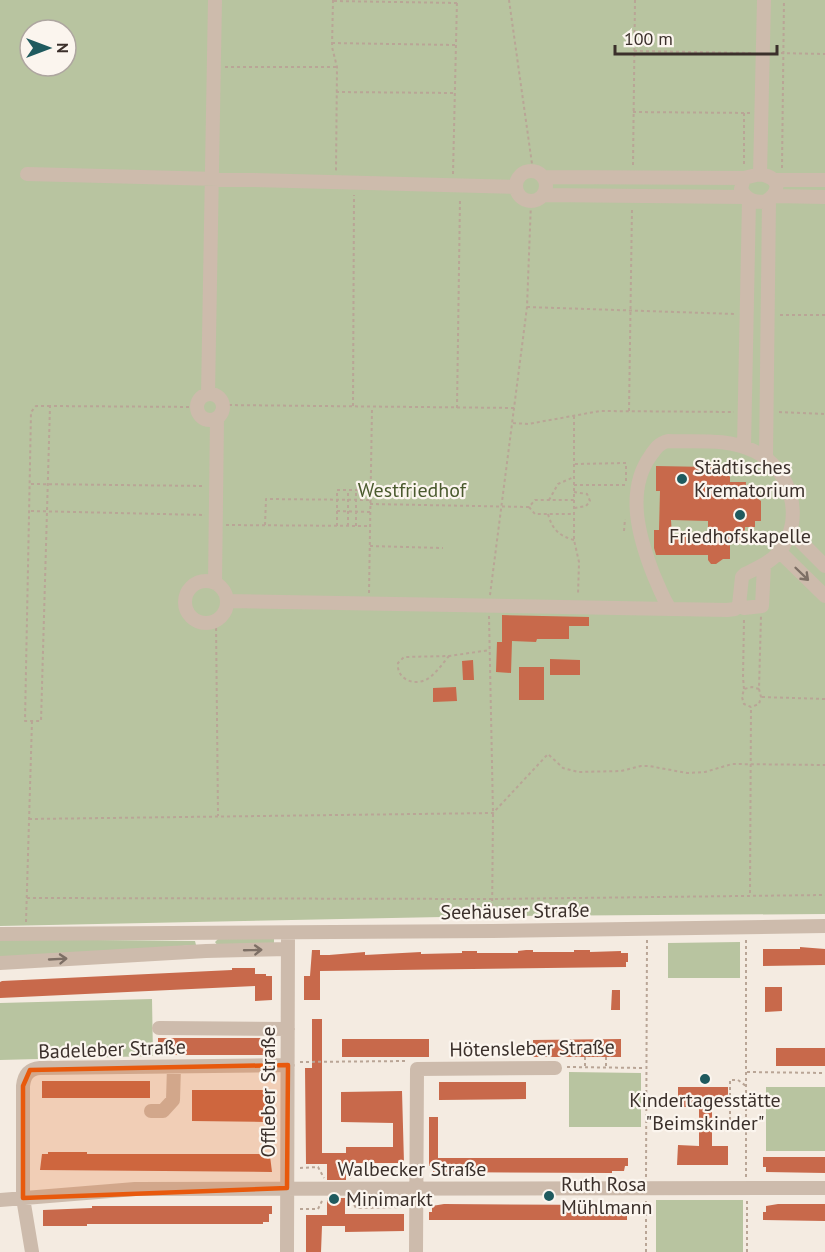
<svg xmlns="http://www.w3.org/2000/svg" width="825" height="1252" font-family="'PT Sans',sans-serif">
<rect width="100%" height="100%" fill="#f4ebe1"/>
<path fill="#b8c4a0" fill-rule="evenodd" d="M0 0H825V914L492 916 0 926ZM30 30H66V66H30Z
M0 939 195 941 196 945 0 959Z
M218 939H274V944L218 946 215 942Z
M740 942V978H668V943Z
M152 999 153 1056 0 1060V1003Z
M569 1072 641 1073V1127H569Z
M766 1087H825V1151H766Z
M656 1200H743V1252H656Z"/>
<path fill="#c8694b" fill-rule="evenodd" d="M711 464H718L719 467 730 468V482H746L745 495H753L761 501V521H755V527H745L744 542H730V559H723L716 564H711L708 560V555H656L654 548V530H659L660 491H656V466L708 467ZM671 520 708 521V537H672Z
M502 615 589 617V626H569V639H537L536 642 512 641 511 673 496 672 497 642H502Z
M550 659 580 660V675H550Z
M473 660 474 680H463L462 661Z
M519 667H544V700H519Z
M456 687 457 701 433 702V688Z
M800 947 825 949V965L763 966V949H800Z
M312 950H320V955H329L365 952V955L421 952V954L462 953V951H477V953H518V951L526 950H533V952H574V950H590V952L621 951V953H628V962H626V967L320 971V1000H304V976H310Z
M232 968H255V974H266V976H272V1000L255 1001V986L0 998V982L2 981 232 970Z
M765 987H782V1011L765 1012Z
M612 990H620V1010H611Z
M312 1019H322V1153H346V1147H393V1123L341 1122V1092L402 1091 404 1163H346V1180H327V1164H306L305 1068H312Z
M158 1038H266V1055H158Z
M342 1039H429V1057H342Z
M621 1039V1057H533V1040Z
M776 1048H825V1066H776Z
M42 1081H150V1098H42Z
M439 1082H526V1099L439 1100Z
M678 1087H728V1107H712V1146H728V1165H677L678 1145 699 1146V1107H678Z
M192 1090H266V1122L192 1121Z
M429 1117H438V1158H628V1166H625L624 1171H612V1173L433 1172V1166H429Z
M48 1152H87V1154H262V1156H270L272 1172 40 1170 42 1154H48Z
M763 1157H825V1173L766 1172V1167H763Z
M327 1198H345V1214H404V1231L345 1232V1226H322L321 1252H306V1215H327Z
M444 1204 613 1205V1206H624V1212H627V1220H429V1212H432V1206Z
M778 1204H825V1221L763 1220V1212H766V1206Z
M92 1206H272V1214H269V1222H263V1224H87V1226H43V1210L92 1208Z"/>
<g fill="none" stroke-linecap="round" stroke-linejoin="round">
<path stroke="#b9a596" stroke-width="2" stroke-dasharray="3 3" stroke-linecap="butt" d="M333 0 332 47 337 67 336 171
M509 0 533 171
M334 1 457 3
M332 43 455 45
M634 51 752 53
M775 53 825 54
M225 67H337
M336 92 454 93
M633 112 751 113
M744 113V167
M633 165 635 0
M782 168 784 0
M453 174 457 0
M527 307 735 314
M780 315H825
M223 405 516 408
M50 406H36L31 412 25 721H41L50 406 197 407
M353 406 354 195
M457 408 460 198
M629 411 632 207
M779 412 825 414
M574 416V540L579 562 578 595
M513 423 528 424 600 411 734 412
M575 464 626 463V484
M31 484 205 486
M574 485H625
M574 492 587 494 590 501 586 506 575 508
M549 500 558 484 574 477
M370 504 529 507 535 500H574
M529 507 535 514H574
M31 511 205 515
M337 511 370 512
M548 514C552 529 559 536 574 540
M226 525 370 526
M265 525 266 499 371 500
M337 526V490H371
M348 526V490
M356 526V490
M624 531 625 519
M370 546 443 548
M369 593 372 407
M490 595 527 307 531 202
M489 616 493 813 492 919
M744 620 743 677 744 689
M216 622 218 816
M449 656C443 663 437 672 429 678 416 687 396 680 398 663L404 657 449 656 490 650
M759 689 752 687 744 689 742 697 744 704 751 707 759 704 761 697 759 689 761 616
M762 697 825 699
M29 819 493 813 548 754 563 768 578 772 621 771 641 766H649L687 773 705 772 732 764 825 765
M750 893 751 707
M27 898 492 899 825 895
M26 922 32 721
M746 940V1177
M585 1057V1066
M300 1062 408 1061
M606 1066V1057
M567 1067 645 1068
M747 1072 825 1073
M715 1123H730
M745 1123H730V1080H738L746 1086
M300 1168 318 1167 324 1178
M646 1177 647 940
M350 1178 354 1169H404
M351 1200 356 1208 404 1207
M747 1201V1252
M300 1209H318L322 1201
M646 1252V1201"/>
<path stroke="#cdbbac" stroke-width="14" d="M516 186a15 15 0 1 1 30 0a15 15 0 1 1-30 0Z
M27 174 515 187
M760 174 764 0
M760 174C781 178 781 191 765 202 753 202 746 200 741 189L744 178Z
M543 177 744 178
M774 180H825
M543 195 745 197
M774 196 825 197
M208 394 215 0
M197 407a13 13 0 1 1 26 0a13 13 0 1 1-26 0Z
M744 446 749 200
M766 457 769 199
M791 532 825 566
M780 552 825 596
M185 602a21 21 0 1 1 42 0a21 21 0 1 1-42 0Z
M215 583 217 418
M228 601 727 610 735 609 739 605
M670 609C663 599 659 587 654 576 639 538 625 491 651 455 656 448 659 443 668 441 697 442 728 438 754 451 791 468 806 520 779 552 770 563 757 568 745 574L742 577 739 605 744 608 762 606 764 565
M0 934 492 931 825 926
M0 963 206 951 288 949
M159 1028 288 1029
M151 1111H163L173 1100 174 1067
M0 1200 135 1189 825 1188
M32 1252 23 1198V1086C24 1076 28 1069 40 1068L288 1065
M287 1252 288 933
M416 1252 417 1069 555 1068"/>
</g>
<defs><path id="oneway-shaft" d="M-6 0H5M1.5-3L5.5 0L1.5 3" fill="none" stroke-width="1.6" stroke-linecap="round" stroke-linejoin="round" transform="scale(1.5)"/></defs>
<g stroke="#7d6f65">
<use href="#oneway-shaft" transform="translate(802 574) rotate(44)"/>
<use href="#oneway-shaft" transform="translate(253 950) rotate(-2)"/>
<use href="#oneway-shaft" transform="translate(58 959) rotate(-3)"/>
</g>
<path fill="#e8590c" fill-opacity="0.2" stroke="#e8590c" stroke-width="4.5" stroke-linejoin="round" d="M288 1065 287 1188 23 1198V1086L30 1070Z"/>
<g fill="#1f5a5e" stroke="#fbf5ee" stroke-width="2">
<circle cx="682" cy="479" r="6"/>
<circle cx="740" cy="515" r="6"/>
<circle cx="705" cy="1079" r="6"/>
<circle cx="549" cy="1196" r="6"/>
<circle cx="334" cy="1199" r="6"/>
</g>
<g text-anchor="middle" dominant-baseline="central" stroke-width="4.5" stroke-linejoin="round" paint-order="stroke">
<g font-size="20" fill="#3b302b" stroke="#fbf5ee" text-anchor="start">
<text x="694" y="467">Städtisches<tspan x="694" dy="23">Krematorium</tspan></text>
<text x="740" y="536" text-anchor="middle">Friedhofskapelle</text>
<text x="705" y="1100" text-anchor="middle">Kindertagesstätte<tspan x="705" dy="23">"Beimskinder"</tspan></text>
<text x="561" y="1184">Ruth Rosa<tspan x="561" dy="23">Mühlmann</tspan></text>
<text x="346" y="1199">Minimarkt</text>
</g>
<g font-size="20" fill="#4a5a2e" stroke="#fbf5ee">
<text x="412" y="490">Westfriedhof</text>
</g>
<g font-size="20" fill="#3b302b" stroke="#fbf5ee">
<text transform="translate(515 911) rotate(-1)">Seehäuser Straße</text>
<text transform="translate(532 1048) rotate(-1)">Hötensleber Straße</text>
<text transform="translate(112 1049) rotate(-2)">Badeleber Straße</text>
<text transform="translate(268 1092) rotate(-90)">Offleber Straße</text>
<text x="412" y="1169">Walbecker Straße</text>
</g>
</g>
<g transform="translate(48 48) rotate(90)"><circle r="28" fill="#fbf5ee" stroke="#aea6a0" stroke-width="1.5"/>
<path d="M0-4.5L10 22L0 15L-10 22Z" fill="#1f5a5e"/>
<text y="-9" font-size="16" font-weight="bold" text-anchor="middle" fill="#3b302b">N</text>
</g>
<path d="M615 45v9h162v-9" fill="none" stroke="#3b302b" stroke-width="3"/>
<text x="624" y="45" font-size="18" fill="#3b302b" stroke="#fbf5ee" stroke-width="4.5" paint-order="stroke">100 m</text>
</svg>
